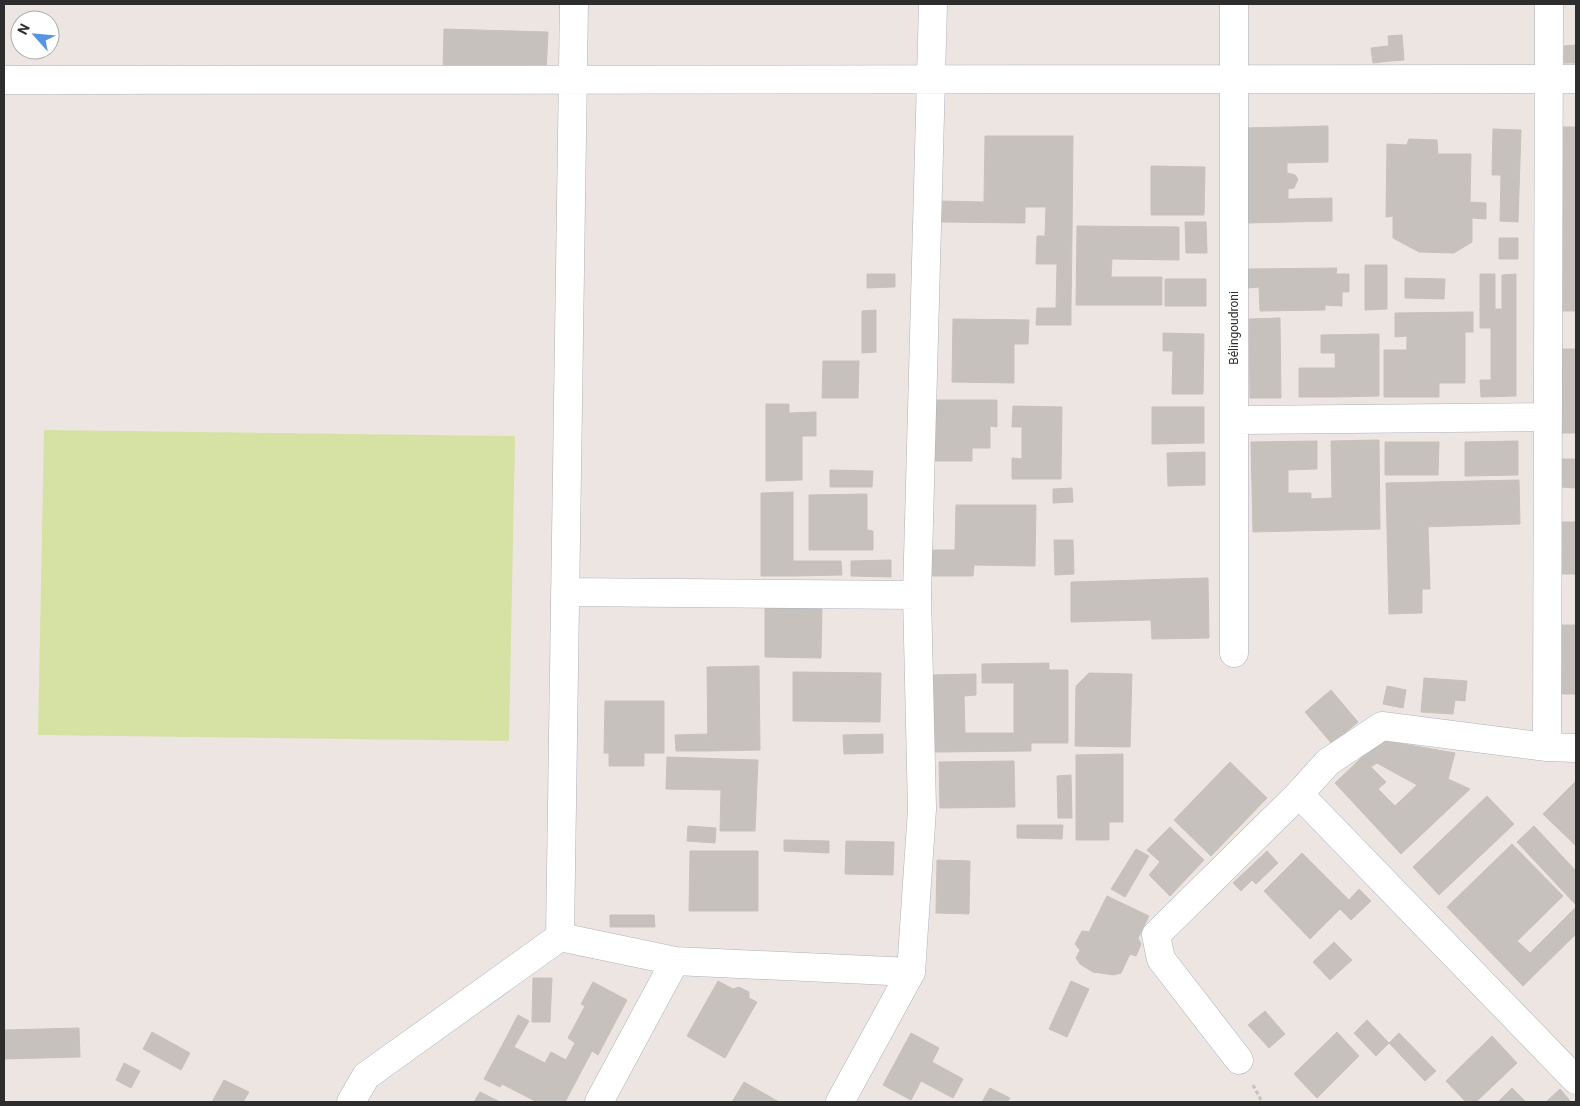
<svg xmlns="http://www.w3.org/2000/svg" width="1580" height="1106" font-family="Roboto,sans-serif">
<rect width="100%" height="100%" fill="#ede5e2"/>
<path fill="#d6e2a3" d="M44 430 515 436 509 741 38 735Z"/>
<path fill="#c6c1bd" stroke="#c8c1bb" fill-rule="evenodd" d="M444 29 548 32 546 73 443 70Z
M1402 35 1404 60 1390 61 1388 36Z
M1576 45V63H1564V46Z
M1388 46 1390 61 1373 63 1371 48Z
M1328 126V162L1287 163V173L1295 175 1298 179 1294 188 1288 189V199L1332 198V221L1247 223 1245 128Z
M1558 127H1576V311H1557Z
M1493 129 1521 130 1518 222 1500 221 1501 175H1492Z
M985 136H1073L1072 236H1045L1046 207H1025V223L941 222 942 201 984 202Z
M1409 139 1437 140 1438 154H1471L1470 202 1486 203V219L1472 218V242L1454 253 1419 252 1393 238V216L1386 217 1387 144 1407 145Z
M1151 166 1205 167 1204 215H1151Z
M1185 222H1206L1207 253H1186Z
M1077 226 1179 227V260L1112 259 1111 277H1162V305H1076Z
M1037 236H1072L1071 308H1056L1057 264H1036Z
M1499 238H1518V259H1499Z
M1365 265H1387V309L1365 310Z
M1337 268 1336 274H1349V292H1342V306L1325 305V310L1260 311 1259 287 1247 288V269Z
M867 274H895V287L867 288Z
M1480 274H1495V309H1480Z
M1516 274V309H1502V275Z
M1405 278 1445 279 1444 299 1405 298Z
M1165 279H1206V306H1165Z
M1037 308H1071V325H1036Z
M1480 309H1516V396L1481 397 1480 380H1491V328H1480Z
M876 310V352L862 353V311Z
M1473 312V332H1465V383H1439V397H1406L1407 336 1395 337V313Z
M1280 318 1281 398H1250L1249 319Z
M953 319 1029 320 1028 344H1014V383L952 382Z
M1163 333 1204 334 1203 394H1172L1173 351H1163Z
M1379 334V396L1336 397 1335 353H1321V335Z
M1557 349H1576V400L1556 399Z
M1384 350H1407L1406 397H1384Z
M823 361H859L858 398H822Z
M1299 368H1335L1336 397H1299Z
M1556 399 1576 400V433H1556Z
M935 400H997V427L990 426V448H972V461H935Z
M766 404H789V413L816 412V436H802V480L766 481Z
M1013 406 1062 407 1061 479H1012V458L1022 459V427H1012Z
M1152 407H1204V443L1152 444Z
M1379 440 1380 529 1253 532 1251 442 1317 441V469L1288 470V493H1311V499L1332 498 1331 441Z
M1518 441V475L1465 476V442Z
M1385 442H1439L1438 475H1385Z
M1205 452V485L1168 486 1167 453Z
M1561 459H1576V488L1560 487Z
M830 470 873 471 872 487H830Z
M1519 480 1520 524 1387 528 1386 483Z
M1072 488 1073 502 1053 503V489Z
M793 492V576H761V493Z
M867 494V530L873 531V550H809V495Z
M956 505H1036L1035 566 974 565 973 576H932V550H955Z
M1557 522H1576V574H1557Z
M1428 527 1430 589H1422V613L1389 614 1387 528Z
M1054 540H1073L1074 574 1055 575Z
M891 560V577L851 576V561Z
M793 561H841L842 575 793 576Z
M1208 578 1209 638 1152 639 1151 620 1071 622V582Z
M765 606H822L821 658 765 657Z
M1559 625H1576V694H1558Z
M1049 663V670H1068V743H1031V751L934 752 933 675 976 674V695L964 696 965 733H1014V683H982V664Z
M759 666 760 750 708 751 707 667Z
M793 672 881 673 880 722 793 721Z
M1089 673 1132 674 1130 747 1075 746 1076 686Z
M1424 678 1467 681 1465 701 1455 700 1453 714 1421 712Z
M1387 686 1406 690 1403 708 1383 704Z
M1331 690 1358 722 1332 744 1305 712Z
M605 701H664V753H604Z
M708 734V751H676L675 735Z
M883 734V753L844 754 843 735Z
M1380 740 1455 753 1448 779 1470 789 1401 854 1335 783ZM1377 763 1417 785 1395 806 1378 789 1386 782 1371 767Z
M609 753H644V766H609Z
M1123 754V822H1109V840H1076V755Z
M667 757 758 760 755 831H720L721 790 666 789Z
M1014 761 1015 807 940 808 939 762Z
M1230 762 1267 798 1211 856 1174 820Z
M1071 775 1072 818H1058L1057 776Z
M1576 781V846L1543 814Z
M1487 796 1514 824 1439 895 1413 867Z
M1017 825H1063L1062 839 1017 838Z
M688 826 716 828 715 843 687 841Z
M1534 826 1576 871V905L1517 842Z
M1170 827 1204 860 1170 896 1149 875 1160 862 1147 850Z
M784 840 829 841V853L784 851Z
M846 841 894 842 893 875 845 874Z
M1512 844 1563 896 1498 960 1447 907Z
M1136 849 1149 856 1125 897 1111 889Z
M690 851H758V911H689Z
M1267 851 1278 863 1256 884 1252 880 1241 891 1233 883Z
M1302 853 1349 900 1359 889 1371 901 1351 920 1340 909 1310 939 1264 891Z
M937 860 970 861 969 914 936 913Z
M1107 896 1149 916 1138 938 1141 944 1136 956 1130 954 1121 973 1114 975 1093 972 1080 964 1076 958 1080 950 1075 944 1082 931 1089 932Z
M1576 907V934L1523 986 1498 960 1517 941 1530 953Z
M610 915H654L655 927H610Z
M1334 942 1352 960 1330 980 1313 962Z
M533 978H552L550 1022H532Z
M718 981 733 989 739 987 749 992V998L757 1002 725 1058 687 1036Z
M1071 981 1089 989 1067 1037 1049 1029Z
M593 982 627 1000 598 1055 592 1051 565 1102H537L502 1084 500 1087 484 1079 504 1042 545 1063 551 1052 566 1060 575 1043 568 1038 585 1006 581 1004Z
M1265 1011 1285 1034 1269 1048 1248 1025Z
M518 1015 529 1021 514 1047 504 1042Z
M1367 1020 1389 1043 1376 1056 1354 1033Z
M79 1028 80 1057 4 1059V1030Z
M152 1032 190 1053 181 1070 143 1049Z
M1337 1032 1359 1056 1317 1098 1294 1074Z
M911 1033 939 1048 932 1062 963 1079 953 1098 921 1081 911 1100 883 1085Z
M1399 1033 1436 1071 1425 1081 1389 1043Z
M1492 1036 1517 1063 1476 1102H1466L1446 1081Z
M124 1063 140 1071 131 1088 116 1080Z
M224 1080 249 1092 243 1102H212Z
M744 1082 779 1102H732Z
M990 1088 1010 1098 1007 1102H982Z
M1512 1088 1526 1102H1498Z
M1560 1089 1571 1102H1546Z
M480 1092 500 1102H474Z"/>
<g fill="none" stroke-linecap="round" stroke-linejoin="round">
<defs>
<path id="minor" d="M4 80 1576 79
M1234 420 1547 417
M565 592 917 595
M1234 653V4
M1547 747 1549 4
M1299 794 1576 1080
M560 937 574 4
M1239 1060 1161 959 1156 935 1299 794 1328 762 1382 726 1547 747 1576 748
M351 1102 366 1076 560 937 675 961 911 972
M599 1102 675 961
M840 1102 911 972 922 809 917 595 933 4"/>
</defs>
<use href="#minor" stroke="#aeb2b8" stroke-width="29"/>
<path stroke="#c4c4c4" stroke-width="3" stroke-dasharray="4 2.5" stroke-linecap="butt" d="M1253 1085 1262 1102"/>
<use href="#minor" stroke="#fff" stroke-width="28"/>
</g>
<g text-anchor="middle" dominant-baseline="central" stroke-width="4.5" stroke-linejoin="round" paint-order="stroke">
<g font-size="12" fill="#2d2d2d" stroke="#fff">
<text transform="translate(1234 328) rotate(-90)">Bélingoudroni</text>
</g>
</g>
<rect width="1580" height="1106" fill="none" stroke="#2d2d2d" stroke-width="10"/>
<g transform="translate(35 35) rotate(297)"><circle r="24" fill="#ffffff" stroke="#ababab"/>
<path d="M0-4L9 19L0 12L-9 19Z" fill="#5794e5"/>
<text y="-8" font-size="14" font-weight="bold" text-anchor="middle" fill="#2d2d2d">N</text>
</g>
</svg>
